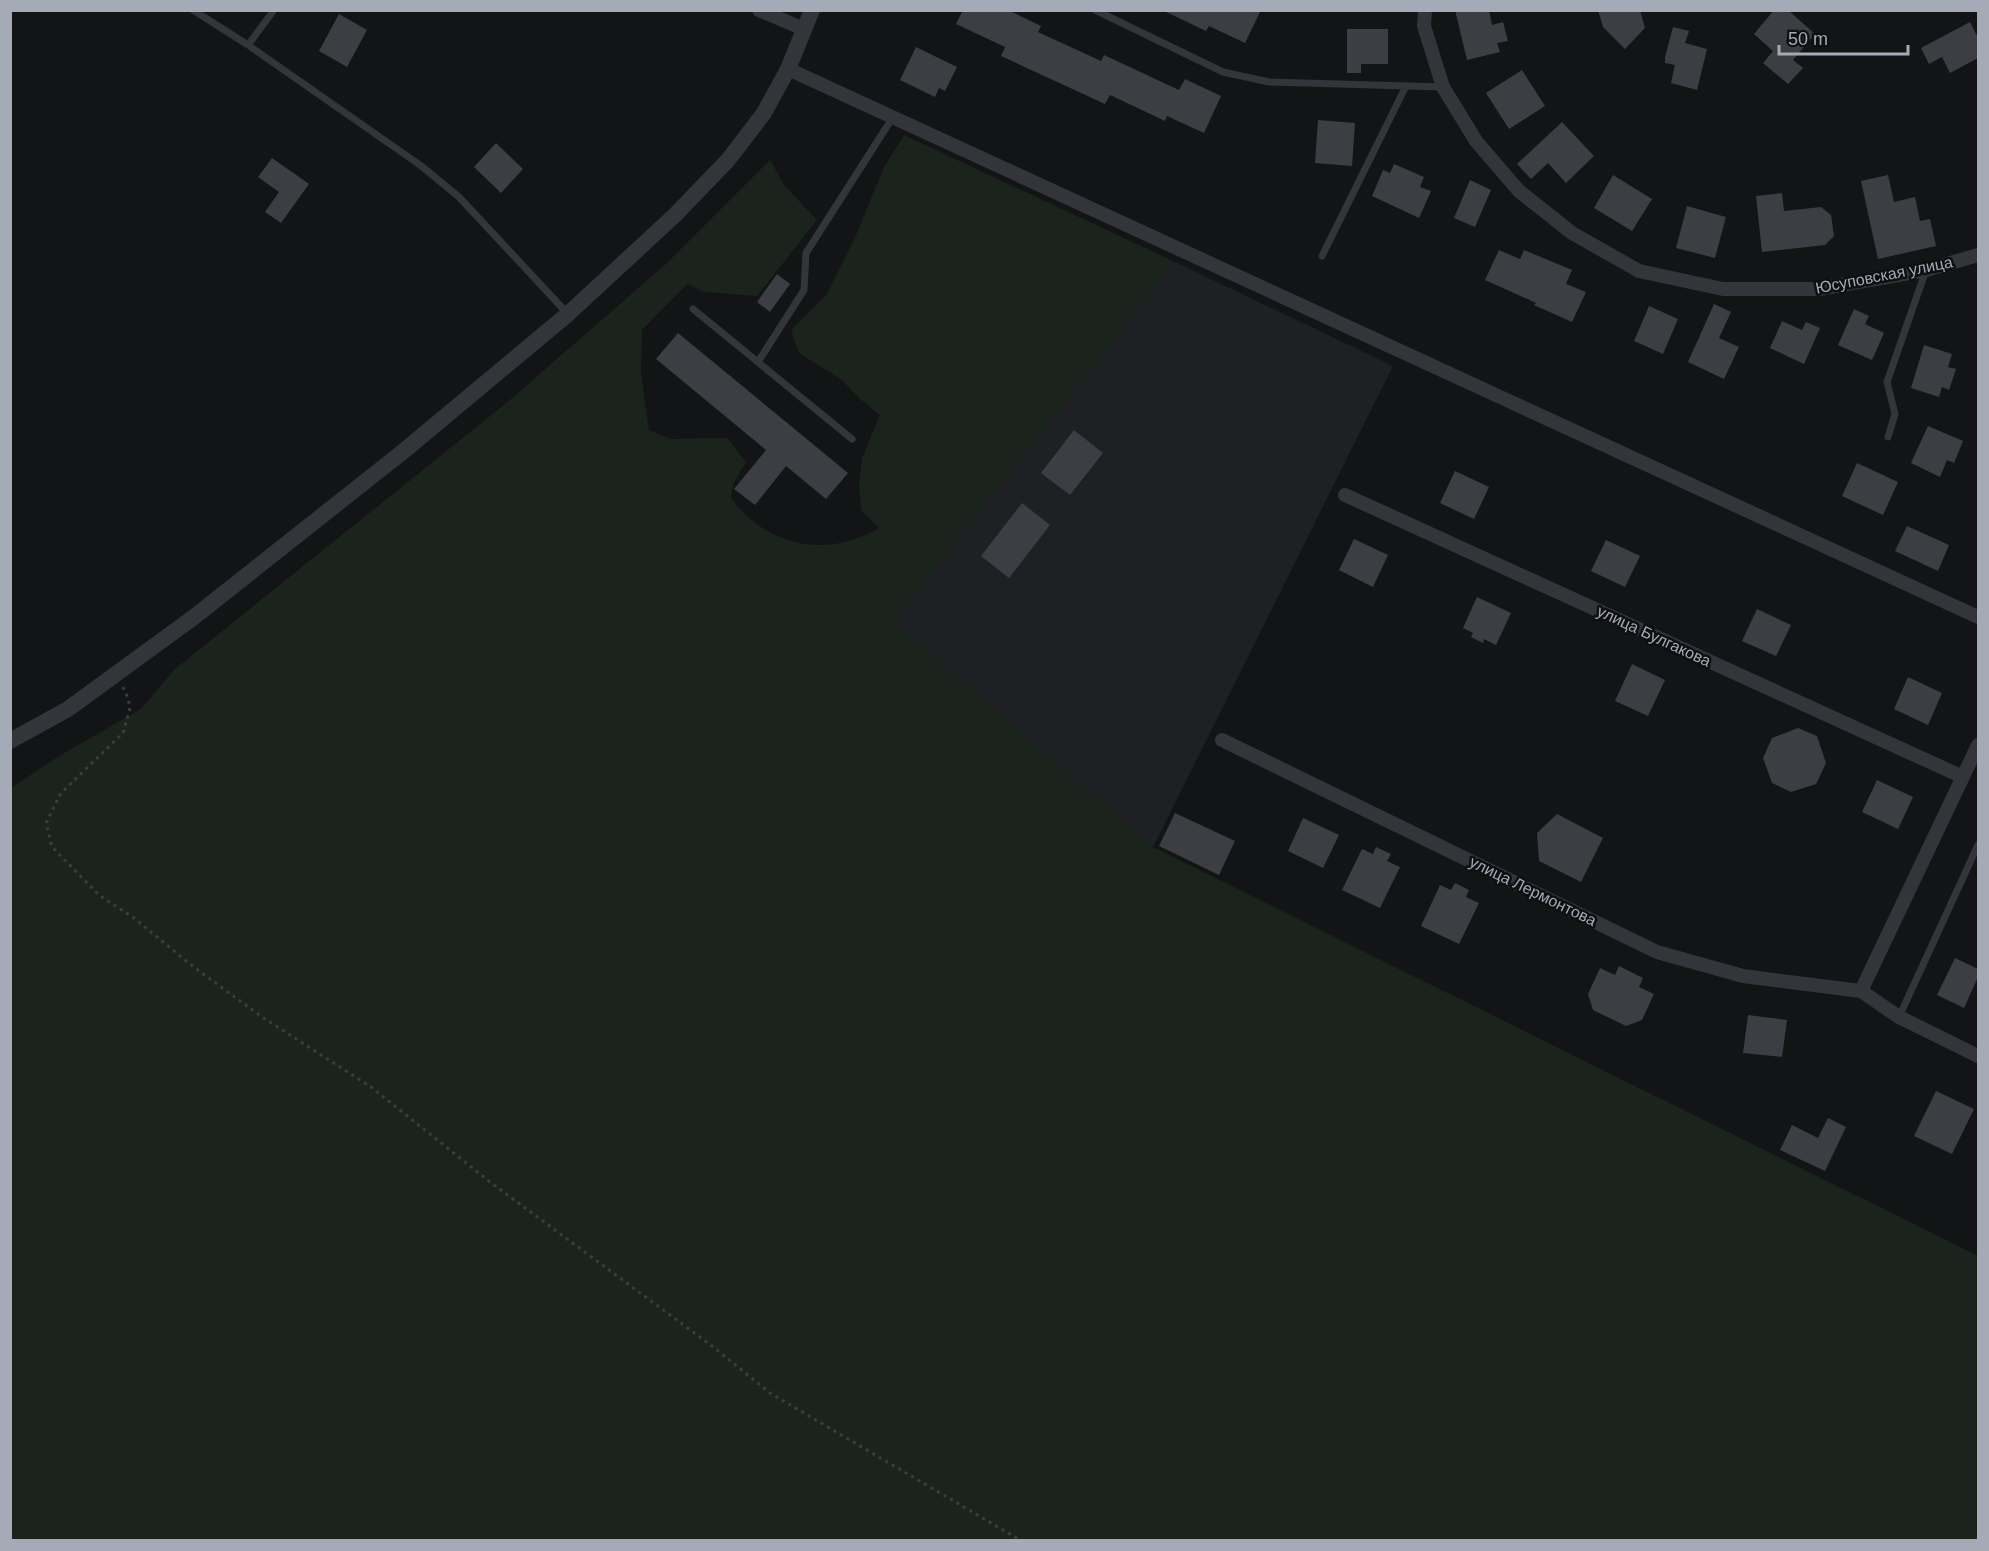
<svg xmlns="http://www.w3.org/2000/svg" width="1989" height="1551" font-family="Helvetica,sans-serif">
<rect width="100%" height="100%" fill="#131416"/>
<path fill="#1f2023" d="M1175 262 1393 366 1153 847 894 621Z"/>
<path fill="#1b241c" d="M904 135 1175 262 894 621 1153 847 1978 1256V1540H11V788L59 756 141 709 175 669 505 404 666 264 770 160 784 185 817 220 757 296 705 292 687 284 642 330 641 372 649 430 671 439 727 438 746 462 733 484 731 498C767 547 826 559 879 528L861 510 859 484 862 458 880 415 860 399 842 380 799 353 791 330 826 295 854 240 884 167Z"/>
<path fill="#3d3e43" d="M963 10H1008L1041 26 1038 32 1101 61 1104 55 1179 90 1185 79 1221 96 1204 133 1167 116 1165 121 1110 95 1105 104 1001 56 1005 47 956 24Z
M1162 10H1261L1245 43 1209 26 1206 31Z
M1455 10H1489L1492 25 1503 22 1508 41 1497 43 1500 52 1467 60Z
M1598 10H1640L1645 28 1625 49 1603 27Z
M1774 10H1788L1815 34 1793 60 1803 68 1788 84 1763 63 1773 51 1754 34Z
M339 14 367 30 347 67 319 51Z
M1970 22 1978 38V58L1950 73 1942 57 1929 64 1921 48Z
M1673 27 1689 31 1685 43 1707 49 1697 90 1671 83 1675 65 1665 63V57Z
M1347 29H1388V64H1361V73H1347Z
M916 47 957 67 945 91 939 88 935 97 900 80Z
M1522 70 1545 106 1509 129 1486 93Z
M1318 120 1355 123 1352 166 1315 163Z
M1562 122 1594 156 1566 183 1548 163 1531 179 1517 164Z
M496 143 523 169 501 193 474 167Z
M272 158 309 184 281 223 265 212 279 192 258 177Z
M1394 164 1424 177 1420 187 1431 191 1419 218 1372 196 1383 170 1390 173Z
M1613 175 1652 199 1632 231 1594 208Z
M1888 175 1894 202 1915 197 1920 221 1930 219 1936 246 1878 259 1861 181Z
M1470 180 1491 190 1475 227 1454 218Z
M1782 193 1784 211 1821 207 1831 215 1834 236 1825 245 1762 252 1756 196Z
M1687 206 1726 217 1715 258 1676 248Z
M1499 250 1520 259 1524 250 1572 270 1566 284 1586 292 1572 322 1534 305 1536 303 1485 280Z
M777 274 790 284 770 312 757 302Z
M1714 304 1731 312 1719 338 1739 347 1724 379 1688 362Z
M1649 306 1678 319 1663 354 1634 341Z
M1854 309 1869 316 1865 324 1884 333 1872 360 1838 345Z
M1782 321 1802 330 1806 322 1820 328 1804 364 1770 348Z
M678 333 848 473 826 499 786 466 755 505 734 489 766 450 656 359Z
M1924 345 1952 354 1948 367 1956 369 1949 390 1942 387 1939 397 1911 388Z
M1928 426 1963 441 1954 463 1947 460 1940 477 1911 463Z
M1074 430 1103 453 1070 495 1041 473Z
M1857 463 1898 482 1883 515 1842 496Z
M1455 471 1489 487 1474 519 1440 503Z
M1022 503 1050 525 1009 578 981 556Z
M1907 526 1949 545 1938 571 1895 551Z
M1354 539 1388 555 1373 587 1339 570Z
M1606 540 1640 556 1625 587 1591 571Z
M1477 597 1511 613 1496 645 1484 639 1483 643 1471 637 1473 633 1463 628Z
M1757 609 1791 625 1776 656 1742 641Z
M1632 664 1665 680 1648 716 1615 701Z
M1908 677 1942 693 1928 725 1894 709Z
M1798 728 1817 736 1826 763 1816 784 1791 792 1772 783 1763 758 1772 738Z
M1877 780 1913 797 1898 829 1862 812Z
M1175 813 1235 841 1219 875 1159 846Z
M1557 814 1603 838 1581 882 1539 861 1537 833Z
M1303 818 1339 835 1323 868 1288 851Z
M1376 847 1391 854 1387 861 1400 867 1380 908 1342 890 1362 849 1373 854Z
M1455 883 1469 890 1466 897 1479 903 1459 944 1421 926 1440 885 1451 890Z
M1955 958 1978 969V977L1964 1008 1937 995Z
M1619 966 1643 978 1639 987 1654 994 1642 1020 1626 1026 1593 1010 1588 994 1600 968 1615 975Z
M1748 1015 1787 1020 1782 1057 1743 1053Z
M1936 1091 1974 1109 1952 1154 1914 1136Z
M1828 1118 1846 1127 1825 1171 1780 1150 1792 1125 1818 1138Z"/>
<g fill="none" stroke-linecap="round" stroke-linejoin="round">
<path stroke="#3a3d42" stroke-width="3" stroke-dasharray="3 4.5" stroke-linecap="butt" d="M123 687 128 698 130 708 123 733 61 793 46 823 52 847 99 895 134 918 195 968 262 1017 371 1087 490 1182 712 1346 770 1393 1020 1540"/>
<path stroke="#34353b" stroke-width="7" d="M193 10 248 45 420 165 459 197 568 314
M1095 10 1223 72 1269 82 1443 87
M248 45 274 10
M1322 256 1406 86
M693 309 852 439
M758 362 804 290 806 253 893 117
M1888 437 1895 414 1887 382 1926 270
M1899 1017 1978 845"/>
<path stroke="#34353b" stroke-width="14" d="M759 10 804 29
M1425 10 1424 26 1443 87 1476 141 1519 191 1572 233 1639 271 1723 289H1819L1926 270 1978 255
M788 69 1978 617
M1345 495 1963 777
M1222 740 1657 952 1743 976 1861 991 1899 1017 1978 1056
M1861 991 1978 745"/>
<path stroke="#34353b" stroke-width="16" d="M10 741 68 709 194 617 405 450 568 314 675 215 728 160 764 113 788 69 812 10"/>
</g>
<g text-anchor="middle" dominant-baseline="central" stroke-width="5" stroke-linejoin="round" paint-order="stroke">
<g font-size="16" fill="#a4abb7" stroke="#0f0f11">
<text transform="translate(1884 275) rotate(-11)">Юсуповская улица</text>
<text transform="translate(1654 636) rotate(25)">улица Булгакова</text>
<text transform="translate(1533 891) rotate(26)">улица Лермонтова</text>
</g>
</g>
<rect width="1989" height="1551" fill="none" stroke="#a4abb7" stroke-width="24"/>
<path d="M1779 45v9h129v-9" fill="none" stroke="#a4abb7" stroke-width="3"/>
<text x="1788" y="45" font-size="18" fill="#a4abb7" stroke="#0f0f11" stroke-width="4.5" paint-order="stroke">50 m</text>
</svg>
